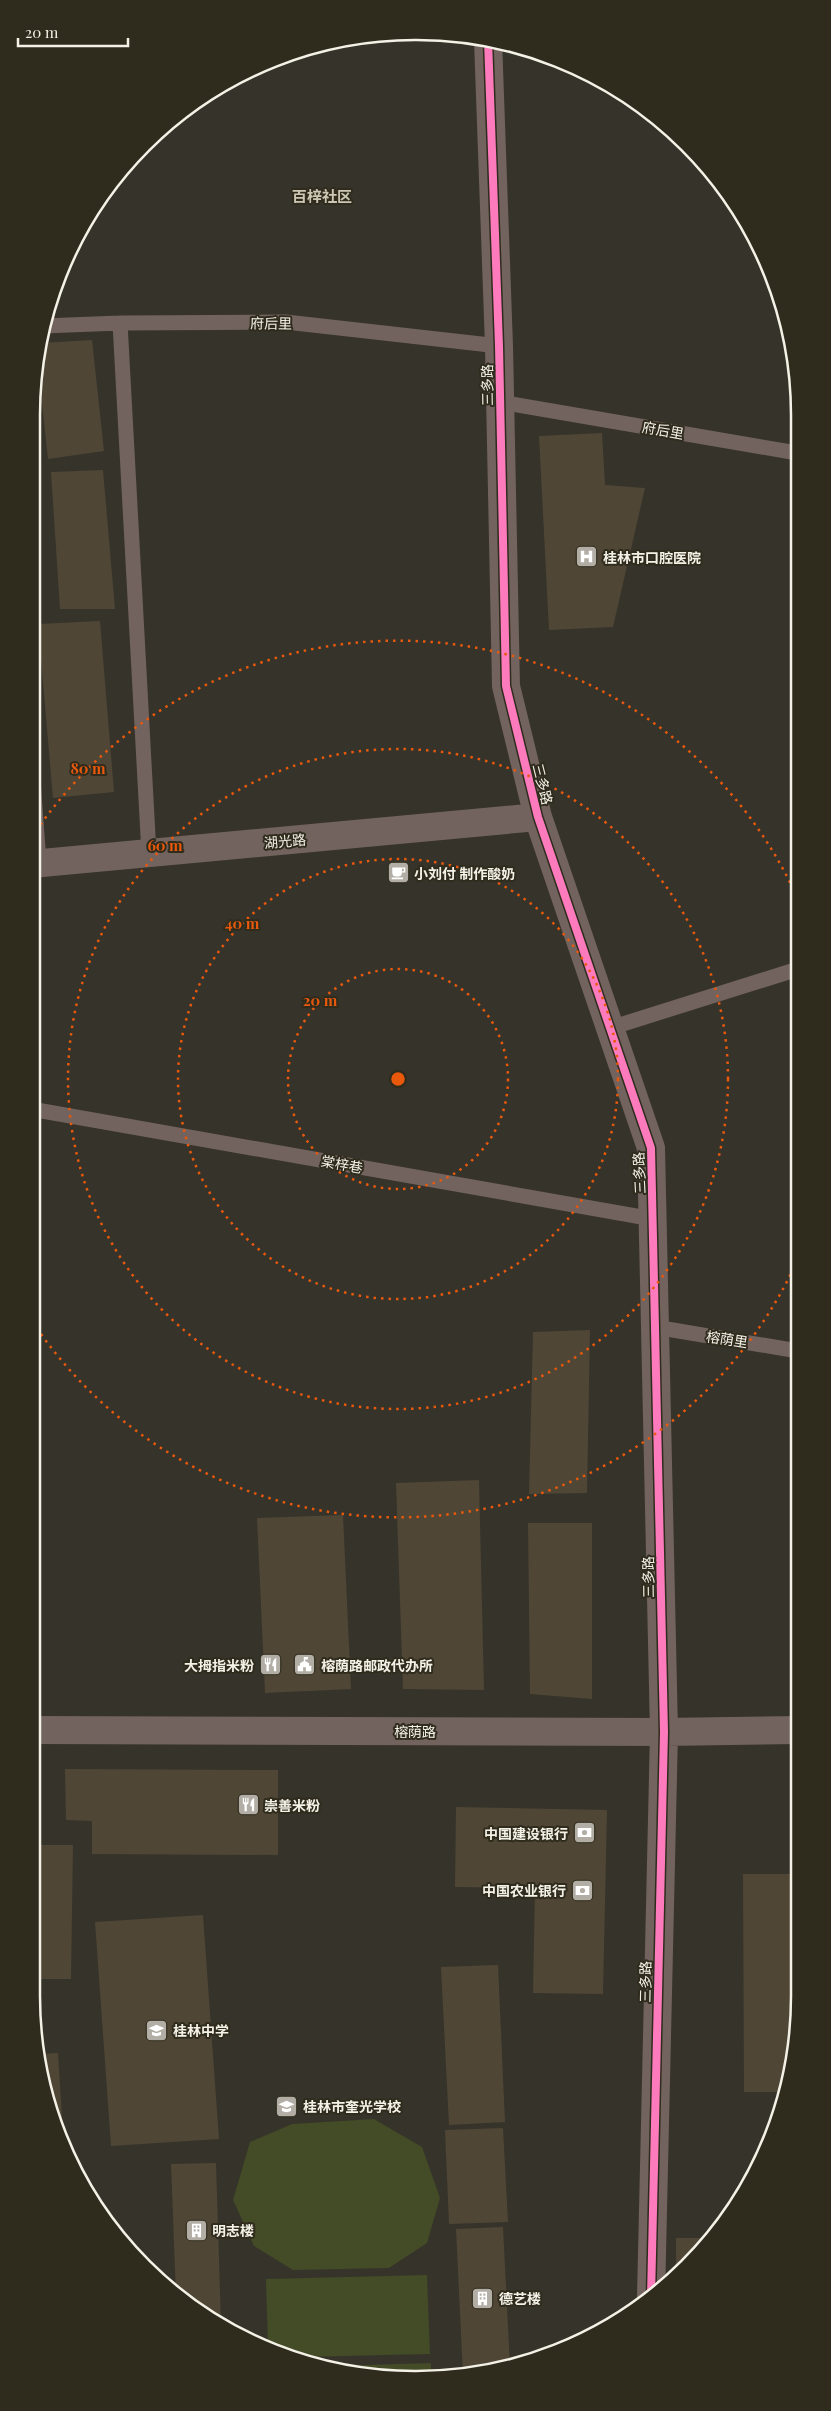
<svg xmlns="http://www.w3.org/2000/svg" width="831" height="2411" font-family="'Playfair Display','Noto Sans SC',serif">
<rect width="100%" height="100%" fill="#36332a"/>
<path fill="#434b27" d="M374 2119 422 2147 440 2198 427 2243 389 2268 293 2270 254 2246 233 2200 250 2142 292 2124Z
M427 2275 430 2354 303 2357 268 2347 266 2279Z
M431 2363V2379L366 2376 330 2366Z"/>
<path fill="#4f4636" d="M92 340 104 451 48 459 38 367 41 343Z
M602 433 605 485 645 488 613 627 549 630 539 436Z
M103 470 115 609H60L51 472Z
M100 621 114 792 53 798 38 624Z
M590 1330 587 1493 529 1494 533 1332Z
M479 1480 484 1690 403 1689 396 1483Z
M343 1515 351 1689 265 1693 257 1518Z
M528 1523H592V1699L530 1694Z
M65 1769 278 1770V1855L92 1854V1821L66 1820Z
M796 1790H799V1842H796Z
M456 1807 607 1810 603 1994 533 1993 535 1888 455 1887Z
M31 1845H73L71 1979H31Z
M743 1874H800V1996L787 2092H744Z
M203 1915 219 2139 111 2146 95 1922Z
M498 1965 505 2122 449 2125 441 1967Z
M58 2053 64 2149 60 2142 39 2070 37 2054Z
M503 2128 508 2222 449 2224 445 2130Z
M216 2163 221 2325 176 2295 171 2164Z
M503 2227 510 2367 463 2375 456 2229Z
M676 2238H711L687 2267 676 2276Z"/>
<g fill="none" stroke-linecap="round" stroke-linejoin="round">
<path stroke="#72635f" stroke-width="15" d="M120 323 149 854
M43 326 120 323 286 322 499 346
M500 402 797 453
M31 751 39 863
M610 1028 798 969
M31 1109 653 1219
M655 1327 798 1351"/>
<path stroke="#72635f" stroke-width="28" d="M488 40 499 346 506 686 538 817 651 1148 664 1732 651 2297
M31 864 538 817
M31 1730 664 1732 799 1730"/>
<defs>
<path id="cycleway" d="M488 40 499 346 506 686 538 817 651 1148 664 1732 651 2297"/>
</defs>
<use href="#cycleway" stroke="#302c1d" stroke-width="11"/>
<use href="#cycleway" stroke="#fd7abc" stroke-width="8"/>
</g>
<g fill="none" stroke="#e8590c" stroke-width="2.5" stroke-dasharray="2.5 5">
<circle cx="398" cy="1079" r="110"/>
<circle cx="398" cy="1079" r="220"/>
<circle cx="398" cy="1079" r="330"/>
<path d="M797 1261A439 439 0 0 1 32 1321M32 837A439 439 0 0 1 797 897"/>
</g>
<defs>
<symbol id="hospital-square" viewBox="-11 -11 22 22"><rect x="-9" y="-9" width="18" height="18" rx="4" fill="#b2aea5" stroke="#302c1d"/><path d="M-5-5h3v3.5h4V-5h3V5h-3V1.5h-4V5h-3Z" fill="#fff"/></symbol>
<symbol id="cafe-square" viewBox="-11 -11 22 22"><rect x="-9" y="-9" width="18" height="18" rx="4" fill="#b2aea5" stroke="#302c1d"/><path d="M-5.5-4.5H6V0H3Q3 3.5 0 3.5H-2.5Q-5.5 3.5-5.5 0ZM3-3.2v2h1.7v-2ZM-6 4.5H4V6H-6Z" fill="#fff"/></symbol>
<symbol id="restaurant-square" viewBox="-11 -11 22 22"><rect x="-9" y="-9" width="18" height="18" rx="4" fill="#b2aea5" stroke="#302c1d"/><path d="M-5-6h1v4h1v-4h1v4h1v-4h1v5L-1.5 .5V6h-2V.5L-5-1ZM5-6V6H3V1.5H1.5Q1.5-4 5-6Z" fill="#fff"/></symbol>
<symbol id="civic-square" viewBox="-11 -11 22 22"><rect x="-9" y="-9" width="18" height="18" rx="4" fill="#b2aea5" stroke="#302c1d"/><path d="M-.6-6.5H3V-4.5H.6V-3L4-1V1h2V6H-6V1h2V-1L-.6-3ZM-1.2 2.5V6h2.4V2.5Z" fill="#fff"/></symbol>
<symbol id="bank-square" viewBox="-11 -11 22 22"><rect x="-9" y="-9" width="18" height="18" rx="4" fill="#b2aea5" stroke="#302c1d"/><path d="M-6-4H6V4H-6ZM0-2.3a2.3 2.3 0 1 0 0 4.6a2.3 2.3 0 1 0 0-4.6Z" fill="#fff"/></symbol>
<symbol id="school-square" viewBox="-11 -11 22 22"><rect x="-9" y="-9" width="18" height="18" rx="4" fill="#b2aea5" stroke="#302c1d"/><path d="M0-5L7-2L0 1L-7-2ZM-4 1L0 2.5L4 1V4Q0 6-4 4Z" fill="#fff"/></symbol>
<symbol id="building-square" viewBox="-11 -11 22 22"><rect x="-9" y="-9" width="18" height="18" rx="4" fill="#b2aea5" stroke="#302c1d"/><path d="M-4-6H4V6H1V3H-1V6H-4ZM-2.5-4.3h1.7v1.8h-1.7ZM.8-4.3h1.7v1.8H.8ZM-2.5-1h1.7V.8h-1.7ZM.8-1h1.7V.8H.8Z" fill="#fff"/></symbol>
</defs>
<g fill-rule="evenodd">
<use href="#hospital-square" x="574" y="544" width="25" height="25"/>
<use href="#cafe-square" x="386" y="860" width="25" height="25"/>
<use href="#restaurant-square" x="258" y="1652" width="25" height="25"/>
<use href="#civic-square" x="292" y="1652" width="25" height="25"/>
<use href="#restaurant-square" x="236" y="1792" width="25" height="25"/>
<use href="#bank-square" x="572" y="1820" width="25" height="25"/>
<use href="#bank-square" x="570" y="1878" width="25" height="25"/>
<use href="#school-square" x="144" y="2018" width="25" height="25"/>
<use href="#school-square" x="274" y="2094" width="25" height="25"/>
<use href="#building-square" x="184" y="2218" width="25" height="25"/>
<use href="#building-square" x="470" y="2286" width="25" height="25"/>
</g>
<g text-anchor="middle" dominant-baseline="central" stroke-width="4" stroke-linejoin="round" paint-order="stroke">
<g font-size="14" fill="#f4f1e7" stroke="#302c1d">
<text transform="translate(271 323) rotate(1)">府后里</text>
<text transform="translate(487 385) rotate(-91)">三多路</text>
<text transform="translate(663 430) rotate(10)">府后里</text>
<text transform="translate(543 784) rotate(76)">三多路</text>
<text transform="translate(285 841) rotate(-5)">湖光路</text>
<text transform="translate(342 1164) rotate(10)">棠梓巷</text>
<text transform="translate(639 1173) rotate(-93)">三多路</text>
<text transform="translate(727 1339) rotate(9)">榕荫里</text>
<text transform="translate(648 1577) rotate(-91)">三多路</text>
<text x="415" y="1731">榕荫路</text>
<text transform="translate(645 1982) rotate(-89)">三多路</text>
</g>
<g font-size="14" font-weight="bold" fill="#f4f1e7" stroke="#302c1d" text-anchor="start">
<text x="603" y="557">桂林市口腔医院</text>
<text x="414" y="873">小刘付 制作酸奶</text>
<text x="254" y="1665" text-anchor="end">大拇指米粉</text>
<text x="321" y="1665">榕荫路邮政代办所</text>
<text x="264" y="1805">崇善米粉</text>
<text x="568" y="1833" text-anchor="end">中国建设银行</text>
<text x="566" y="1890" text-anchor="end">中国农业银行</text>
<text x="173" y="2030">桂林中学</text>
<text x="303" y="2106">桂林市奎光学校</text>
<text x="212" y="2230">明志楼</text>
<text x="499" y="2298">德艺楼</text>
</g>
<g font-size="15" font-weight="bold" fill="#ccc7b4" stroke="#302c1d">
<text x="322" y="196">百梓社区</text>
</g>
</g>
<path d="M0 0H831V2411H0ZM415 40H416A375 375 0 0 1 791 415V1996A375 375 0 0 1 416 2371H415A375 375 0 0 1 40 1996V415A375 375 0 0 1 415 40Z" fill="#302c1d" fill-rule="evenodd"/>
<path fill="none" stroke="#f4f1e7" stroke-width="2.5" d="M415 40H416A375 375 0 0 1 791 415V1996A375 375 0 0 1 416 2371H415A375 375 0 0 1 40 1996V415A375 375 0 0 1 415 40Z"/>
<circle cx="398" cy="1079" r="8" fill="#e8590c" stroke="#302c1d" stroke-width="2.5"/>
<g font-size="15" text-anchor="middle" font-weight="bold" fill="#e8590c" stroke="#302c1d" stroke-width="4" stroke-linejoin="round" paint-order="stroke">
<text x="88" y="774">80 m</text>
<text x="165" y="851">60 m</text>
<text x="242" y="929">40 m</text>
<text x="320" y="1006">20 m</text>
</g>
<path d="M18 38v8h110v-8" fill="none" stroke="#f4f1e7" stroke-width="2.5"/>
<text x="25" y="38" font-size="15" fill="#f4f1e7" stroke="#302c1d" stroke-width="4" paint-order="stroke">20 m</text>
</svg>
